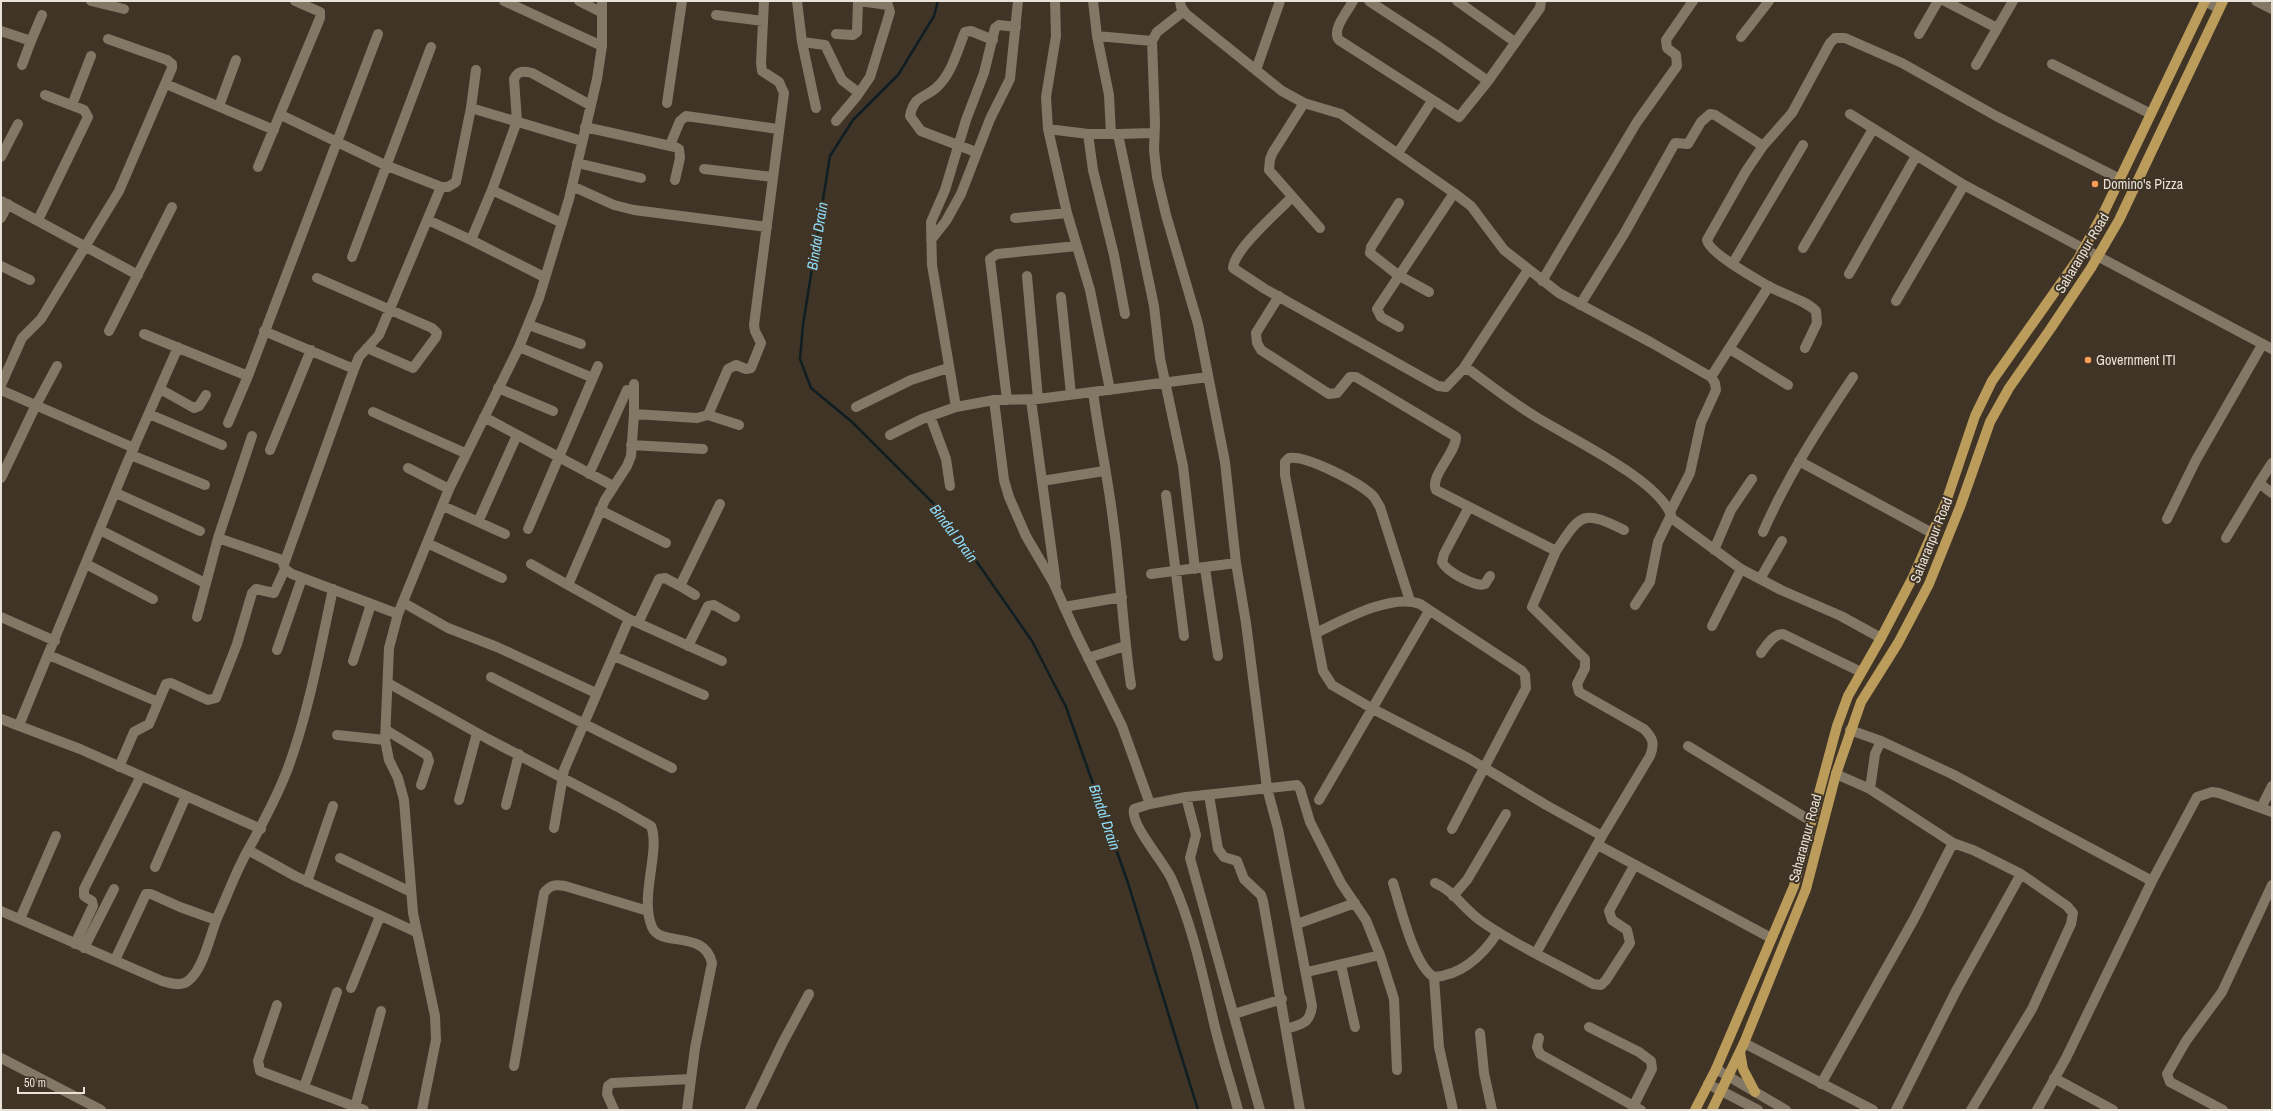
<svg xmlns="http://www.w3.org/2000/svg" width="2273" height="1111" font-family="'Archivo Narrow',sans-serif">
<rect width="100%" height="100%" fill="#3f3425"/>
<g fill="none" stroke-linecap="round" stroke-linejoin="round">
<path stroke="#0f1e23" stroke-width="2.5" d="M938 1 934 16 898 75 853 120 830 156 803 325 800 359 811 388 852 422 942 512 1032 641 1066 707 1128 883 1198 1110"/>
<path stroke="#837766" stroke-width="10" d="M91 1 124 9
M504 1 602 46
M579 1 601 12
M797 1 802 42 816 108
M1055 1 1056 36 1046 97 1048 129 1067 213 1090 290 1110 390
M1093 1 1097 36
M1180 1 1181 7 1186 14 1282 91 1304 103 1341 114 1454 193 1471 206 1504 250 1559 293 1652 343 1711 377 1715 383 1716 390 1701 423 1690 473 1670 512
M1353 1C1348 11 1331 30 1339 40L1459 117 1488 81 1540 8 1541 1
M1369 1 1438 46 1488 81
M1457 1 1515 42
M1945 1 1997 28
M2205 1 2219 9
M2256 1 2272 9
M1184 11 1157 32 1152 41 1155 123 1154 150 1157 177 1166 215 1198 324 1225 462 1236 563 1246 623 1267 788 1278 829 1312 1006C1310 1024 1301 1024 1286 1029
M716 15 763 21
M1 31 31 41 42 15
M836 34 853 35 857 32 858 1
M1919 34 1938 1
M1741 37 1769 1
M1152 41 1097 36 1109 95 1111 134H1118L1154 306 1160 358 1183 466 1195 569
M802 42 825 45 842 80 859 93
M2052 64 2149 113
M22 65 31 41
M1976 65 2013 1
M1256 70 1280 1
M166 84 274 130
M667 103 682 1
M1304 103 1273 152 1270 159 1269 170 1320 228
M72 105 91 56
M219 106 236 60
M471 108 476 70
M1850 114 1964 185 2272 349
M281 115 385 165 441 187 379 335 359 357 354 369 284 564
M836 121 857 96 870 77 890 12 888 5 859 1
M585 127 675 147 679 149 680 158 675 180
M1048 129 1088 134H1111
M1088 134 1093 170 1114 255 1125 314
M1118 134 1154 133
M670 145 680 121 686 116 778 129
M976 152 921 131 910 116C914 95 925 98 936 88 952 74 957 51 965 32L971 31 993 40
M1398 153 1432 101
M1 157 18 124
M577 163 641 178
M258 167 320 18V12L295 1
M704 169 773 177
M572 186 614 205 634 210 767 227
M441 187H448L456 182 471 108 582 141
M492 190 562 223
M1292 197C1278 212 1234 249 1233 268L1265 289 1438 386 1446 387 1463 369 1471 371C1491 386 1512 402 1533 415 1567 437 1657 478 1671 515L1658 542 1650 582 1635 605
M1 201 138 275
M1399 203 1371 247 1370 253 1398 275 1429 292
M1 218 8 204
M1015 218 1067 213
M38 220 88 117 84 110 45 95
M428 220 471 240 492 190 517 121 514 79C518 70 524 71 532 73L590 105
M471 240 544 277
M931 240 946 221 961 194 990 119 1010 79 1018 1
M1803 248 1873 129
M352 257 431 47
M1733 263 1803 145
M1 266 30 280
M1849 274 1916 156
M1027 276 1038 399
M317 278 432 328 437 333 436 337 413 368 367 348
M1542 281 1637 122 1677 66 1676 55 1667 48 1666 40 1693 1
M1279 296 1256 333 1257 343 1261 350 1329 394 1337 393 1350 377H1356L1456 437C1456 453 1429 477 1436 490L1556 551 1532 607 1585 659V668L1577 684 1579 692 1644 729C1653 738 1655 744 1650 756L1602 836 1536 953
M1061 297 1071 394
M1896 301 1964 185
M1580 305 1624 234 1675 143 1688 144 1701 122 1710 114 1715 115 1763 146
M529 325 581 344
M1399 327 1381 317 1377 309 1454 193
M109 331 172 207
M264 331 354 369
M144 334 248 376 378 34
M519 347 593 378
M1805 348 1817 323 1816 311C1805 300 1785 295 1770 287 1758 280 1709 253 1707 240L1746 171 1763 146 1792 113 1830 43 1835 38H1845L1902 63 1996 116 2120 179
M1730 349 1788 385
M1463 369 1528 270
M1711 377 1769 286
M1 385 22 338 41 319 119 191 172 68V64L167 60 108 39
M498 388 553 411
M160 389 194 408 199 406 206 395
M1 390 134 448
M1093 392C1099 438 1109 483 1114 528 1121 580 1123 633 1131 685
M994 400 1004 480 1009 497 1026 536 1053 582 1076 633 1122 726 1150 804 1186 797 1297 785 1300 789 1310 822 1341 883 1366 920 1380 955 1394 999 1397 1070
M1007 400 990 259 997 254 1077 246
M1031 400 1056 584
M856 407 911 380 948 368
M956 407 932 265 931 222 945 190 966 120 984 73 995 28 999 25 1016 27
M373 412 465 453
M149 414 222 445
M634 414V384
M708 415 739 425
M930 416 946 459 950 486
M484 417 613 486
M228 423 248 376
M890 435 922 419 956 407 994 400 1038 399 1208 377
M631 445 703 449
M270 450 311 350
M131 455 205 485
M1799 461 1932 533
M2272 463 2259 483 2272 493
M408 468 449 489
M589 474 627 390
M1 478 35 407 57 366
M1042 481 1104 471
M116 493 200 531
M1166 495 1184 636
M443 506 505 534
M1469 507 1444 554 1442 562C1446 571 1476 588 1485 584L1490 576
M600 510 666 543
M1670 517 1741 569 1781 590 1841 616 1881 638
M2167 519 2196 460 2262 345
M478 522 517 435
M528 529 598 366
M100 530 205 583
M1763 532C1787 477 1820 426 1853 377
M218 538 282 560 285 569 292 574 398 614
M2226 538 2259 483
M427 543 502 578
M1714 550 1731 510 1752 479
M1556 551C1581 514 1582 509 1624 530
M86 564 153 599
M531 564 568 585
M1205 568 1218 656
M1151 574 1236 563
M1760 579 1782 541
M680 586 695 595
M1410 601 1380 507C1378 504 1376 500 1374 497 1361 483 1306 455 1289 458L1285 462V475L1323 671 1332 685 1373 709 1468 758 1546 805 1602 836
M404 603 448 628 497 647 596 693
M1064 607 1122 597
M1 617 55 641
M197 617 218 538 252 436
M629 619 568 585 605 500 627 466 631 456 634 414 697 418 708 415 728 369 736 365 746 369 751 368 761 343 755 331 754 325 784 93 779 82 762 71 761 63 764 1
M638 623 722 661
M1712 626 1741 569
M1316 633C1343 620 1391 593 1420 604L1522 671 1525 675 1526 688 1452 829
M688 646 708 606 714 605 735 617
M277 650 302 578
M1761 653C1766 646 1773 634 1783 634L1861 672
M49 655 158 702
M614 656 704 695
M1088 658 1125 646
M353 661 371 604
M491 677 672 768
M388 683 488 739 618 807 651 826C661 850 639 897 652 927 661 948 704 929 712 963L695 1048 687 1110
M1 719 80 749 261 829
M19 725 127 463 178 347
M386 730 427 755 429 761 421 785
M1850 730 1881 741 1952 774 2152 881
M337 735 385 740
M1688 746 1811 821
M119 767 134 732 149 724 166 684 171 683 208 700 216 698 237 644 252 593 256 589 274 593 285 569
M1836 774 1870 789 1953 843 1973 850 2021 874 2067 906 2073 913 2071 924 2032 1009 1971 1110
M1870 789 1875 754 1881 741
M1209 795 1218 849 1224 857 1237 861 1244 879 1261 895 1263 901 1300 1110
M1186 797 1196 835 1190 858 1260 1110
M459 800 477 733
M1319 800 1429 611
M1150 804 1134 809C1130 825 1165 863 1172 880 1192 924 1202 972 1213 1019 1220 1050 1230 1080 1238 1110
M506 805 519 754
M2261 808 2272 786
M554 828 564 770 629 619 638 623 659 579 665 578 680 586 720 504
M1598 845 1771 938
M248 850 295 876 416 932
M340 858 411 892
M155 867 186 796
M307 882 333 806
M1393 883C1400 905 1414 966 1434 977 1463 975 1483 955 1498 932
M1435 883C1453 890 1464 909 1481 921 1516 946 1556 963 1593 984L1601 985 1606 980 1630 943 1627 930 1612 920 1609 911 1634 866
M1453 896 1467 880 1506 814
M1 911 162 981C169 983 181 987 188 981 204 969 210 934 218 916 228 894 236 871 248 850 263 823 277 797 288 768 309 711 320 649 333 589
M20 919 56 836
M1297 924 1355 903
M75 944 93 906 92 901 84 896V889L141 776
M84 948 114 889
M115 960 146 894H151L180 907 216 920
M1341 965 1355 1027
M1307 972 1380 955
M1434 977 1439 1047 1453 1110
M351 988 380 916
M277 1005 258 1061 260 1071 364 1110
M1234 1014 1282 999
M1589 1027 1639 1052 1651 1061 1652 1069 1634 1105
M1480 1033 1484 1073 1492 1110
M1539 1038 1537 1047 1540 1054 1641 1110
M1744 1043 1873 1110
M1 1058 101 1110
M514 1066 544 893C550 885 555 884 565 886L648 911
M1716 1069 1786 1110
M2054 1078 2113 1110
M1708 1084 1758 1110
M1821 1084 1914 919 1953 843
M304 1087 337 992
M355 1107 381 1011
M422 1110 436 1040 435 1016 413 913 404 800 398 778 389 760 385 740 389 648 398 614 449 489 519 347 539 298 569 199 597 79 602 46V1
M614 1110 607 1094 608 1086 612 1083 690 1079
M750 1110 783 1042 809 994
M1896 1110 1956 991 2021 874
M2037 1110 2066 1058 2152 881 2197 797 2212 792 2219 793 2272 812
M2223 1110 2170 1082 2167 1074 2186 1041 2222 992 2272 885"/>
<path stroke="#bc9c5b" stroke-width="10" d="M1740 1052 1743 1069 1755 1092
M1695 1110 1716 1069 1794 886 1837 726 1848 696 1881 638 1913 577 1946 502 1975 416 1992 381 2078 259 2105 210 2205 1
M1712 1110 1744 1043 1806 889 1836 774 1861 702 1898 643 1929 584 1960 507 1990 422 2009 388 2051 328 2091 268 2119 220 2223 1"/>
</g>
<g fill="#fe9c57" stroke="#3f3425" stroke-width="1.5">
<circle cx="2095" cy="184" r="4"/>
<circle cx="2088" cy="360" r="4"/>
</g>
<g text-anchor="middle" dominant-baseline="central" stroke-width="4" stroke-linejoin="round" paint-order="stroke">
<g font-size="14" fill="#e9e2d8" stroke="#3f3425" text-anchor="start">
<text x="2103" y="184">Domino's Pizza</text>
<text x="2096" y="360">Government ITI</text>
</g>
<g font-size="14" fill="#e9e2d8" stroke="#3f3425">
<text transform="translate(2082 253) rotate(-59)">Saharanpur Road</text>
<text transform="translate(1931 540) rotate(-68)">Saharanpur Road</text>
<text transform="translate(1805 838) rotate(-75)">Saharanpur Road</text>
</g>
<g font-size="15" font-style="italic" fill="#8eddfa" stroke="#3f3425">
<text transform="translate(817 236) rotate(-81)">Bindal Drain</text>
<text transform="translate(954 533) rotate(53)">Bindal Drain</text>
<text transform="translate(1105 817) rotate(71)">Bindal Drain</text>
</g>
</g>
<rect width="2273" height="1111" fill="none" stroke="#e9e2d8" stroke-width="4"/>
<path d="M18 1087v6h66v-6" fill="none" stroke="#e9e2d8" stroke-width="2"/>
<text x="24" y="1087" font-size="12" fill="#e9e2d8" stroke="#3f3425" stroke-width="3" paint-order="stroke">50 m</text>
</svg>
